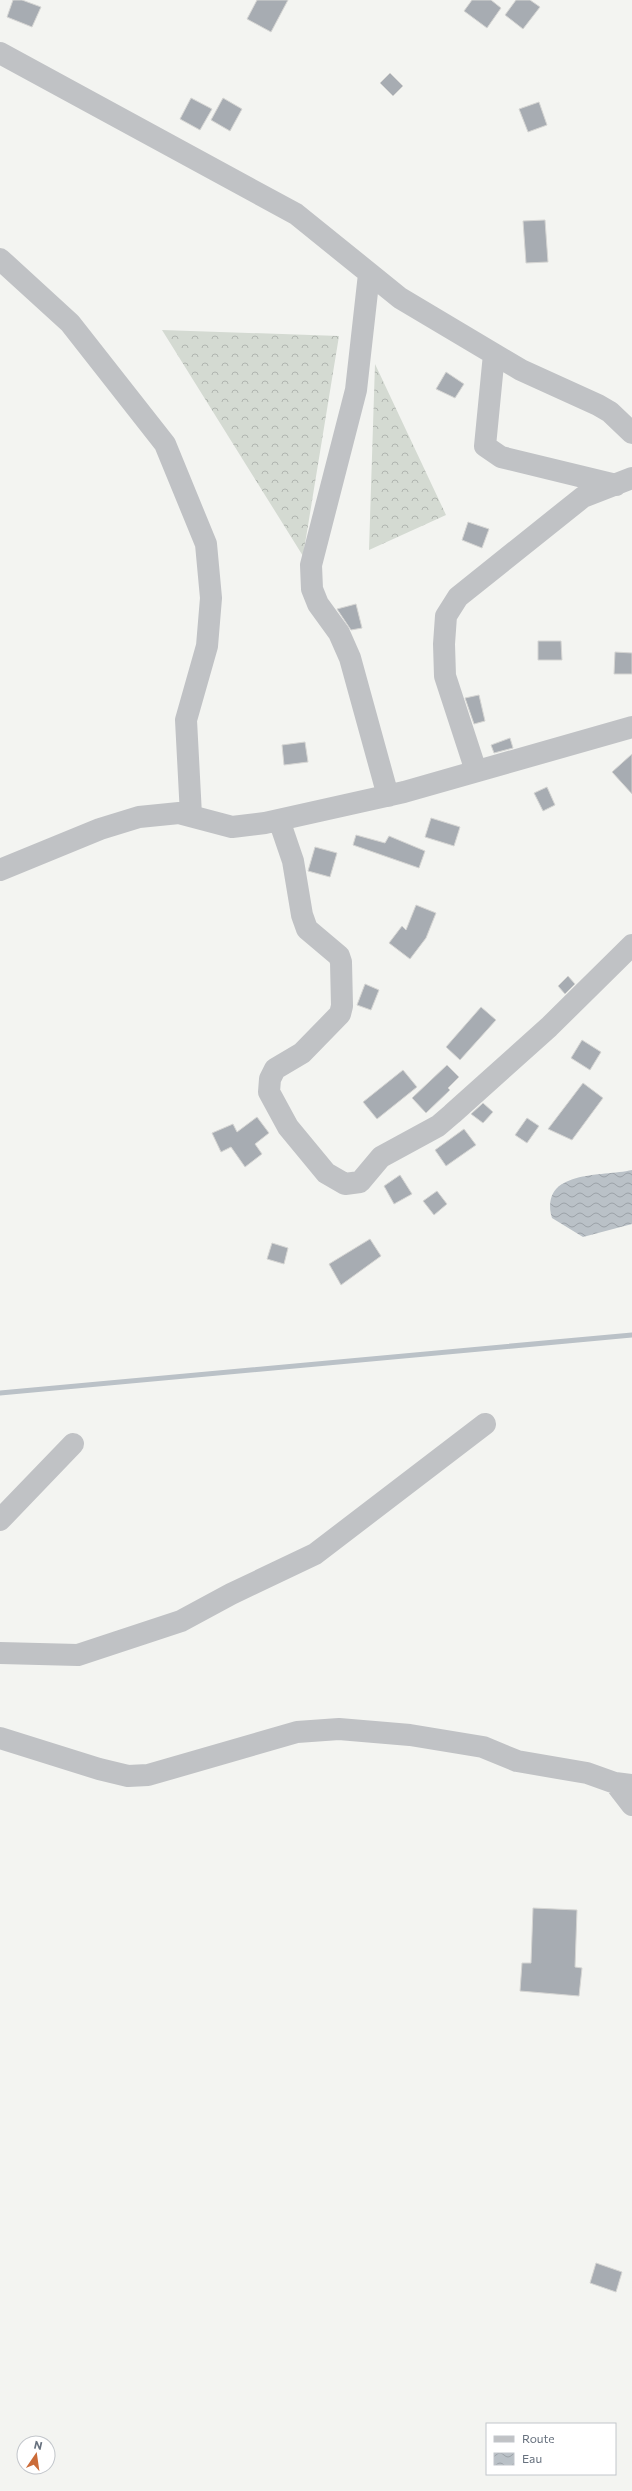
<svg xmlns="http://www.w3.org/2000/svg" width="632" height="2491" font-family="Commissioner,sans-serif">
<defs>
<pattern id="forest-crowns" width="20" height="18" patternUnits="userSpaceOnUse"><rect width="20" height="18" fill="#d4dad2"/><path d="M2 6a3 3 0 1 1 6 0M12 15a3 3 0 1 1 6 0" fill="none" stroke="#b0b5b0"/></pattern>
<pattern id="water-waves" width="16" height="10" patternUnits="userSpaceOnUse"><rect width="16" height="10" fill="#bac1c7"/><path d="M0 5q4-4 8 0t8 0" fill="none" stroke="#9ba1a7"/></pattern>
</defs>
<rect width="100%" height="100%" fill="#f3f4f1"/>
<path fill="url(#forest-crowns)" d="M162 330 339 336 303 556Z
M375 364 446 515 369 550Z"/>
<path fill="url(#water-waves)" d="M632 1170V1224L583 1237 552 1218C539 1169 602 1177 632 1170Z"/>
<g fill="none" stroke-linecap="round" stroke-linejoin="round">
<path stroke="#bac1c7" stroke-width="5" d="M0 1393 632 1335"/>
</g>
<path fill="#a7acb2" stroke="#d5d5d3" d="M13 0H22L41 7 32 27 7 17Z
M257 0H288L271 32 247 19Z
M472 0H491L501 8 487 28 464 11Z
M516 0H530L540 7 523 29 505 15Z
M390 73 403 86 393 96 380 83Z
M191 98 212 109 200 130 180 119Z
M223 98 242 109 230 131 211 120Z
M539 102 547 125 528 132 519 109Z
M545 220 548 262 526 263 523 221Z
M446 372 464 384 455 398 436 389Z
M468 522 489 529 482 548 462 540Z
M356 604 362 628 351 630 337 609Z
M538 641H561L562 660H538Z
M615 652 632 653V674H614Z
M479 695 485 721 474 724 465 698Z
M510 738 513 748 494 753 491 745Z
M305 742 308 762 284 765 282 745Z
M632 754V794L612 772Z
M547 787 555 805 543 811 534 793Z
M431 818 460 827 454 846 425 837Z
M356 835 385 843 389 836 425 851 419 868 353 845Z
M315 847 337 853 330 877 308 871Z
M416 905 436 913 426 938 410 959 389 943 402 926 406 930Z
M568 976 575 984 565 994 558 986Z
M365 984 379 990 371 1010 357 1005Z
M481 1007 496 1020 460 1060 446 1047Z
M582 1040 601 1052 590 1070 571 1058Z
M447 1065 459 1077 448 1088 450 1090 426 1113 412 1098Z
M403 1070 417 1087 377 1119 363 1102Z
M583 1083 603 1098 572 1140 548 1129Z
M483 1103 493 1112 483 1123 471 1114Z
M257 1117 269 1133 255 1144 262 1154 245 1167 231 1147 221 1152 212 1133 233 1124 237 1132Z
M527 1118 539 1126 527 1143 515 1135Z
M464 1129 476 1145 446 1166 435 1150Z
M400 1175 412 1194 394 1204 384 1186Z
M437 1191 447 1204 434 1215 423 1201Z
M370 1239 381 1256 341 1285 329 1264Z
M272 1243 288 1248 284 1264 267 1259Z
M533 1908 577 1910 575 1967 582 1968 579 1996 520 1991 522 1963H531Z
M596 2263 622 2272 616 2292 590 2283Z"/>
<g fill="none" stroke-linecap="round" stroke-linejoin="round">
<path stroke="#c0c2c5" stroke-width="22" d="M0 53 296 214 400 298 521 370 598 405 610 412 632 433
M0 259 70 323 165 444 206 544 211 598 207 646 186 720 191 815
M369 274 356 390 311 565 312 589 318 604 339 633 350 658 388 796
M494 354 485 446 501 457 616 485
M476 771 445 676 444 644 446 616 458 597 583 497 632 478
M279 820 293 861 302 915 307 929 339 956 341 962 342 1006 340 1014 302 1053 275 1069 270 1079 269 1092 288 1127 326 1173 345 1184 360 1182 381 1157 438 1126 452 1114 549 1027 632 945
M0 870 100 829 139 817 179 813 232 827 265 823 404 792 632 727
M0 1520 73 1444
M0 1653 78 1655 181 1621 231 1594 315 1554 485 1424
M0 1738 99 1769 128 1776 148 1775 297 1732 339 1729 410 1735 483 1747 517 1761 587 1773 615 1783 632 1785
M615 1783 632 1805"/>
</g>
<rect x="486" y="2423" width="130" height="52" fill="#ffffff" stroke="#c2c6cb"/>
<rect x="494" y="2436" width="20" height="6" fill="#c0c2c5" stroke="#c2c6cb"/>
<text x="522" y="2443" font-size="12" fill="#67717e">Route</text>
<rect x="494" y="2453" width="20" height="12" fill="url(#water-waves)" stroke="#c2c6cb"/>
<text x="522" y="2463" font-size="12" fill="#67717e">Eau</text>
<g transform="translate(36 2455) rotate(13)"><circle r="19" fill="#ffffff" stroke="#c2c6cb"/>
<path d="M0-3L7 15L0 10L-7 15Z" fill="#cb6c39"/>
<text y="-6" font-size="11" font-weight="bold" text-anchor="middle" fill="#67717e">N</text>
</g>
</svg>
